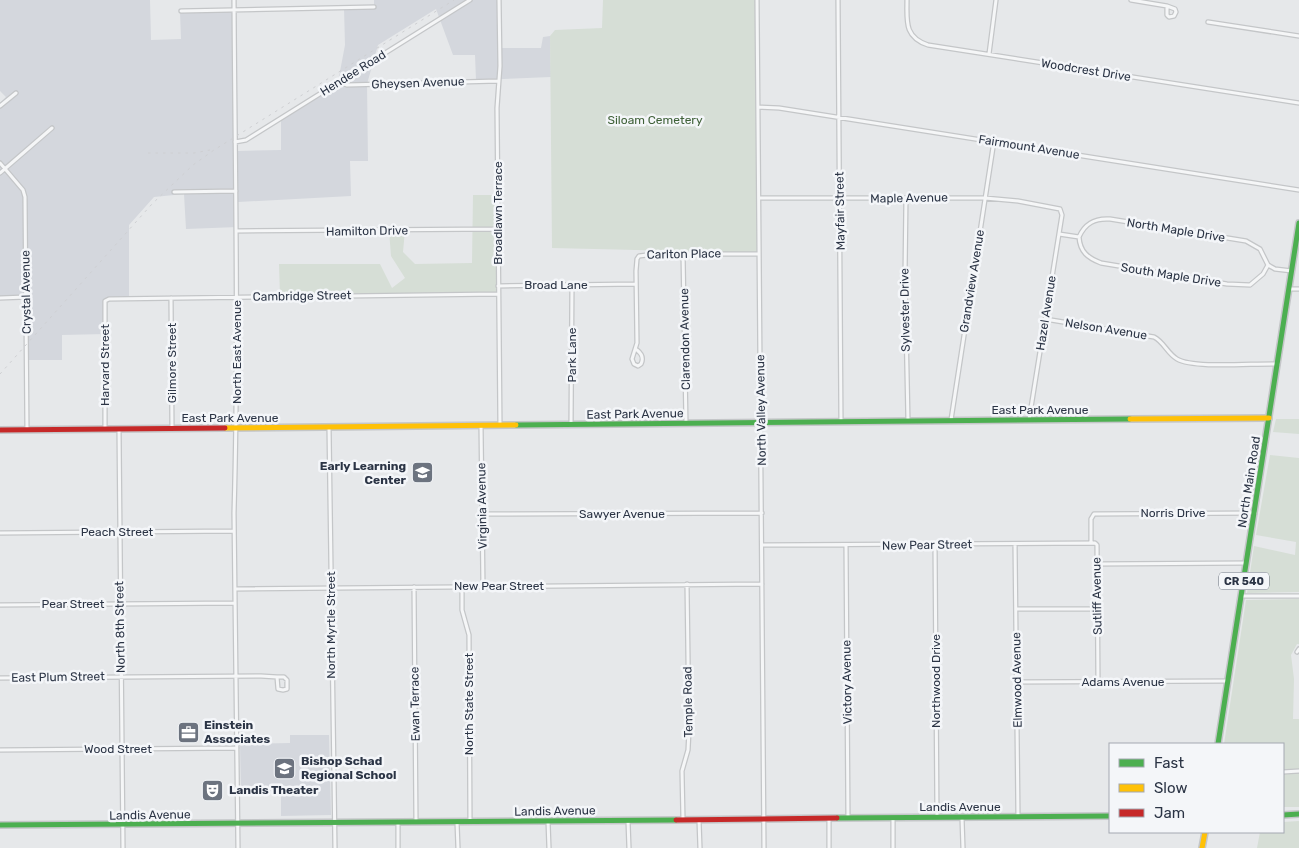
<svg xmlns="http://www.w3.org/2000/svg" width="1299" height="848" font-family="Rubik,sans-serif">
<rect width="100%" height="100%" fill="#e6e8ea"/>
<path fill="#d4d7dd" d="M0 0H150L151 40 181 39 180 12 235 11 237 151 281 150V117L338 82 345 45 344 8 374 7V0H501V48H541L543 37 550 36 551 77 476 80 475 55H453L436 9 378 45 367 84 368 161H350L351 196 238 202V227L186 229 184 194 154 197 129 225V298L106 299V334L62 335V360H27L26 298H0V103L6 97 0 91Z
M290 735H329L331 815 281 816V793H241L240 744 290 743Z"/>
<path fill="#d6ded6" d="M603 0H758L761 253 552 248 550 36 555 30 602 28Z
M473 195H498L500 294 280 296 279 264H380L392 288 405 278 391 256 389 230H405L403 252 415 264 472 263Z
M1276 419H1299V434L1273 432Z
M1270 455 1299 458V592L1247 593 1254 546 1295 555 1296 542 1256 535Z
M1299 599V644H1297L1291 655 1294 679 1293 719H1299V807H1283V744H1224L1246 600Z
M1299 821V848H1257L1260 832H1283V822Z"/>
<g fill="none" stroke-linecap="round" stroke-linejoin="round">
<defs>
<path id="street" d="M234 0C235 171 239 342 234 513L238 848
M499 0 500 66 497 108 500 425
M757 0 764 848
M838 0 841 422
M907 0C907 21 904 37 928 45L1299 103
M1131 0 1167 6
M1167 6 1175 9 1176 12 1174 16 1169 17 1167 15Z
M181 11 374 7
M1208 22 1299 36
M989 54 996 0
M339 82 347 85 498 81
M0 106 16 93
M758 107 779 108 1299 190
M235 142 246 140 470 0
M0 163 23 190 25 197 27 430
M0 173 52 128
M174 192 236 191
M759 198H985L1018 201 1060 209 1062 215 1029 420
M906 198 905 275 908 421
M236 231 498 229
M1059 234 1079 237
M1079 237C1080 252 1088 258 1101 263L1227 284 1250 285 1263 274 1268 265
M1079 237C1085 223 1095 218 1110 219L1246 241 1260 249 1268 265
M683 254 686 423
M1268 265 1275 269 1292 271
M498 286 636 284
M1289 289H1299
M0 298 26 297
M171 298 172 428
M1045 319 1154 337C1164 342 1167 353 1177 359 1194 369 1255 363 1278 364
M637 350C642 354 644 358 641 364L638 366 634 364 632 359 637 343 636 271 637 259 639 256 655 254H759
M951 420 994 141
M571 425 572 285
M481 426 483 586
M329 427 335 848
M105 428V301L109 299 498 294
M119 429 123 848
M482 514 762 513
M0 533 234 531
M1091 543V519L1094 514 1255 513
M1015 544 1018 816
M762 545 1095 543 1097 545 1098 682
M846 545 848 818
M935 545 937 817
M1097 564 1246 563
M462 586V610L469 635 470 821
M414 587 416 821
M235 589 762 584
M1241 596H1299
M0 605 235 603
M1016 609H1098
M1297 652 1299 649
M0 678 261 676 277 677 278 689 283 690 287 689V680L284 677H277
M1017 682 1228 681
M0 750 237 748
M1283 772 1299 771
M893 818V848
M962 818 963 848
M683 819 682 771 688 750 689 731 687 584
M829 819V848
M699 820 700 848
M548 821 549 848
M628 821 629 848
M457 822 458 848
M398 823V848"/>
<path id="fast" d="M516 425 1130 419
M1218 744 1299 223
M1283 815 1299 814
M837 818 1110 816
M0 825 676 820"/>
<path id="slow" d="M1130 419 1269 418
M225 428 516 425
M1202 848 1205 832"/>
<path id="jam" d="M0 430 225 428
M676 820 837 818"/>
</defs>
<use href="#street" stroke="#c4c6c8" stroke-width="5.5"/>
<use href="#fast" stroke="#c4c6c8" stroke-width="8"/>
<use href="#slow" stroke="#c4c6c8" stroke-width="8"/>
<use href="#jam" stroke="#c4c6c8" stroke-width="8"/>
<use href="#street" stroke="#f5f6f7" stroke-width="3"/>
<use href="#fast" stroke="#4caf50" stroke-width="5"/>
<use href="#slow" stroke="#ffc107" stroke-width="5"/>
<use href="#jam" stroke="#c62828" stroke-width="5"/>
<path stroke="#cecfd2" stroke-width="1" stroke-dasharray="2.5 5" stroke-linecap="butt" d="M148 153H194L210 150
M0 374 152 204 193 165 214 150 454 0"/>
</g>
<defs>
<symbol id="school-square" viewBox="-11 -11 22 22"><rect x="-9" y="-9" width="18" height="18" rx="4" fill="#6c737f" stroke="#f4f6f9"/><path d="M0-5L7-2L0 1L-7-2ZM-4 1L0 2.5L4 1V4Q0 6-4 4Z" fill="#fff"/></symbol>
<symbol id="office-square" viewBox="-11 -11 22 22"><rect x="-9" y="-9" width="18" height="18" rx="4" fill="#6c737f" stroke="#f4f6f9"/><path d="M-6-3h4V-5.5h4V-3h4V5H-6ZM-1-4.5V-3h2v-1.5ZM-6 0V1H6V0Z" fill="#fff"/></symbol>
<symbol id="theatre-square" viewBox="-11 -11 22 22"><rect x="-9" y="-9" width="18" height="18" rx="4" fill="#6c737f" stroke="#f4f6f9"/><path d="M-5-5.5Q0-4 5-5.5V0Q5 5 0 6Q-5 5-5 0ZM-3.3-2.5H-1v1.5H-3.3ZM1-2.5H3.3v1.5H1ZM-2.8 1Q0 5.5 2.8 1Z" fill="#fff"/></symbol>
</defs>
<g fill-rule="evenodd">
<use href="#school-square" x="410" y="460" width="25" height="25"/>
<use href="#office-square" x="176" y="720" width="25" height="25"/>
<use href="#school-square" x="272" y="756" width="25" height="25"/>
<use href="#theatre-square" x="200" y="778" width="25" height="25"/>
</g>
<g text-anchor="middle" dominant-baseline="central" stroke-width="5" stroke-linejoin="round" paint-order="stroke">
<rect fill="#f4f6f9" stroke="#676e7b" stroke-width="1" x="1219" y="572.5" width="50" height="17" rx="4"/>
<g font-size="11" font-weight="bold" fill="#2b3445">
<text x="1244" y="581">CR 540</text>
</g>
<g font-size="12" fill="#2b3445" stroke="#f4f6f9">
<text transform="translate(1086 70) rotate(9)">Woodcrest Drive</text>
<text transform="translate(353 73) rotate(-32)">Hendee Road</text>
<text transform="translate(418 83) rotate(-2)">Gheysen Avenue</text>
<text transform="translate(1029 147) rotate(9)">Fairmount Avenue</text>
<text transform="translate(909 198) rotate(-1)">Maple Avenue</text>
<text transform="translate(840 211) rotate(-91)">Mayfair Street</text>
<text transform="translate(498 213) rotate(-90)">Broadlawn Terrace</text>
<text transform="translate(1176 230) rotate(9)">North Maple Drive</text>
<text transform="translate(367 231) rotate(-1)">Hamilton Drive</text>
<text transform="translate(684 254) rotate(-1)">Carlton Place</text>
<text transform="translate(1171 275) rotate(9)">South Maple Drive</text>
<text transform="translate(972 281) rotate(-81)">Grandview Avenue</text>
<text x="556" y="285">Broad Lane</text>
<text transform="translate(26 292) rotate(-91)">Crystal Avenue</text>
<text transform="translate(302 296) rotate(-1)">Cambridge Street</text>
<text transform="translate(905 310) rotate(-91)">Sylvester Drive</text>
<text transform="translate(1046 313) rotate(-81)">Hazel Avenue</text>
<text transform="translate(1106 329) rotate(9)">Nelson Avenue</text>
<text transform="translate(685 339) rotate(-91)">Clarendon Avenue</text>
<text transform="translate(237 352) rotate(-90)">North East Avenue</text>
<text transform="translate(572 355) rotate(-90)">Park Lane</text>
<text transform="translate(172 363) rotate(-90)">Gilmore Street</text>
<text transform="translate(105 365) rotate(-90)">Harvard Street</text>
<text transform="translate(761 410) rotate(-91)">North Valley Avenue</text>
<text x="1040" y="410">East Park Avenue</text>
<text transform="translate(635 414) rotate(-1)">East Park Avenue</text>
<text x="230" y="418">East Park Avenue</text>
<text transform="translate(1249 482) rotate(-81)">North Main Road</text>
<text transform="translate(482 506) rotate(-91)">Virginia Avenue</text>
<text x="1173" y="513">Norris Drive</text>
<text x="622" y="514">Sawyer Avenue</text>
<text x="117" y="532">Peach Street</text>
<text transform="translate(927 545) rotate(-1)">New Pear Street</text>
<text x="499" y="586">New Pear Street</text>
<text transform="translate(1097 596) rotate(-91)">Sutliff Avenue</text>
<text x="73" y="604">Pear Street</text>
<text transform="translate(331 625) rotate(-90)">North Myrtle Street</text>
<text transform="translate(120 627) rotate(-91)">North 8th Street</text>
<text transform="translate(58 677) rotate(-1)">East Plum Street</text>
<text transform="translate(1017 680) rotate(-91)">Elmwood Avenue</text>
<text transform="translate(936 681) rotate(-90)">Northwood Drive</text>
<text transform="translate(847 682) rotate(-91)">Victory Avenue</text>
<text x="1123" y="682">Adams Avenue</text>
<text transform="translate(688 702) rotate(-91)">Temple Road</text>
<text transform="translate(415 704) rotate(-91)">Ewan Terrace</text>
<text transform="translate(469 704) rotate(-90)">North State Street</text>
<text x="118" y="749">Wood Street</text>
<text x="960" y="807">Landis Avenue</text>
<text transform="translate(555 811) rotate(-1)">Landis Avenue</text>
<text transform="translate(150 815) rotate(-1)">Landis Avenue</text>
</g>
<g font-size="12" fill="#3f6138" stroke="#f4f6f9">
<text x="655" y="120">Siloam Cemetery</text>
</g>
<g font-size="12" font-weight="bold" fill="#2b3445" stroke="#f4f6f9" text-anchor="start">
<text x="406" y="466" text-anchor="end">Early Learning<tspan x="406" dy="14">Center</tspan></text>
<text x="204" y="725">Einstein<tspan x="204" dy="14">Associates</tspan></text>
<text x="301" y="761">Bishop Schad<tspan x="301" dy="14">Regional School</tspan></text>
<text x="229" y="790">Landis Theater</text>
</g>
</g>
<rect x="1109" y="743" width="175" height="90" fill="#f4f6f9" stroke="#a4a8b1"/>
<rect x="1119" y="759" width="25" height="8" fill="#4caf50" stroke="#a4a8b1"/>
<text x="1154" y="768" font-size="15" fill="#2b3445">Fast</text>
<rect x="1119" y="784" width="25" height="8" fill="#ffc107" stroke="#a4a8b1"/>
<text x="1154" y="793" font-size="15" fill="#2b3445">Slow</text>
<rect x="1119" y="809" width="25" height="8" fill="#c62828" stroke="#a4a8b1"/>
<text x="1154" y="818" font-size="15" fill="#2b3445">Jam</text>
</svg>
